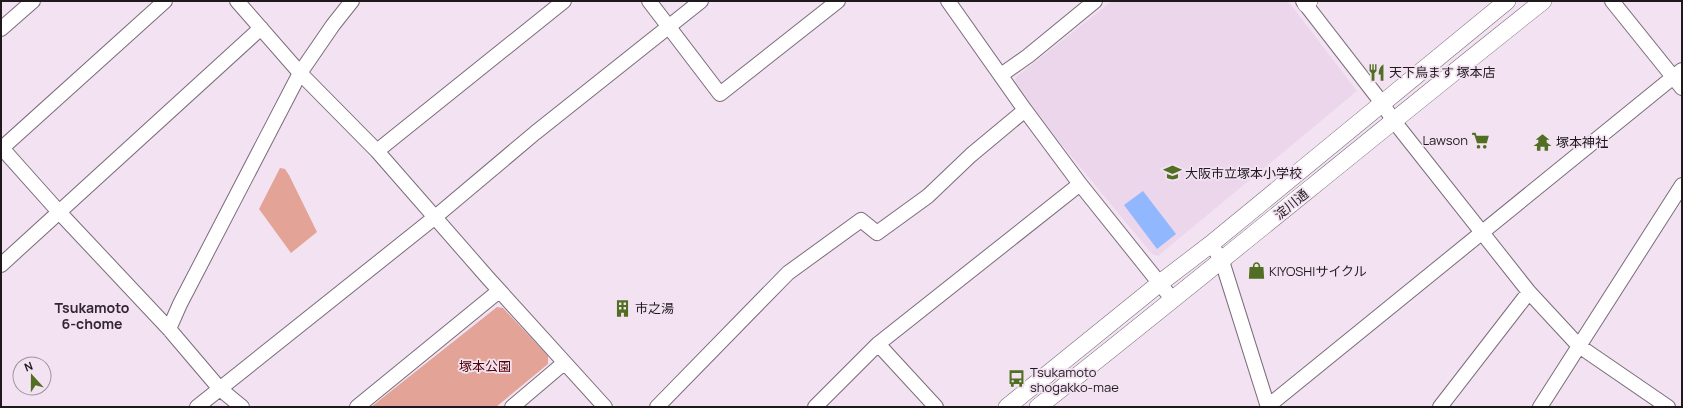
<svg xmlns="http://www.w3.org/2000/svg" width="1683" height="408" font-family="Manrope,'Noto Sans JP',sans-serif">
<rect width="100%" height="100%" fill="#f3e3f2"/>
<path fill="#ecd6eb" d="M1112 1H1288L1357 91 1158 256 1152 254 1014 87 1016 77Z"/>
<path fill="#e3a396" d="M280 168 285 169 289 175 317 232 291 253 259 209Z
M497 307 503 308 548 356V364L496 407H371Z"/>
<path fill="#91b7ff" d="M1143 191 1176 234 1157 249 1124 205Z"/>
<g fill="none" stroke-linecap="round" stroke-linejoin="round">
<defs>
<path id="minor" d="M237 1 300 73 377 151 488 278 605 407
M649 1 720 94 838 1
M948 1 1025 110 1080 184 1173 300
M1303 1 1382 103 1393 120 1529 292 1579 346 1668 407
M1612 1 1682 88
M1 29 33 1
M1001 75 1028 56 1095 1
M1 147 59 212 169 329 220 389 242 407
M2 148 165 1
M377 151 564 1
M1211 244 1222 261 1268 407
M1 265 261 28
M169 329 180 304 300 73 333 25 352 1
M878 344 936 407
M197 407 434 218 535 133 701 1
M357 407 499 291
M512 407 564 363
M657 407 788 273 861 220 877 233 928 196 971 155 1025 110
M815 407 878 344 1080 184
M1267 407 1682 70
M1440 407 1529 292
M1540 407 1682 185"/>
<path id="tertiary" d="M1306 4 1309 1
M1007 407 1160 283 1211 244 1507 1
M1038 407C1208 273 1374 135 1543 1"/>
</defs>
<use href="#minor" stroke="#7a6c7a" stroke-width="16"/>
<use href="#tertiary" stroke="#7a6c7a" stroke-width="18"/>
<use href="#minor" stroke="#fff" stroke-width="14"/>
<use href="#tertiary" stroke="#fff" stroke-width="17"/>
</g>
<defs>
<symbol id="restaurant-bare" viewBox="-9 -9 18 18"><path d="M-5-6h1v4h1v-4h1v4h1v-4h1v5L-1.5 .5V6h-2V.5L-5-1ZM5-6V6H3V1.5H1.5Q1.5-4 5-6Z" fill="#516e22" stroke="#f3e3f2" stroke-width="2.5" paint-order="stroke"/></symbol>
<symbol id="supermarket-bare" viewBox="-9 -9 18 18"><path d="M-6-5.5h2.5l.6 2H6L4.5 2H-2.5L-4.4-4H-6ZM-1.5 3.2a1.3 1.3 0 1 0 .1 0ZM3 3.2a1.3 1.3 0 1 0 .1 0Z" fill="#516e22" stroke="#f3e3f2" stroke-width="2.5" paint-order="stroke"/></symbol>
<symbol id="temple-bare" viewBox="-9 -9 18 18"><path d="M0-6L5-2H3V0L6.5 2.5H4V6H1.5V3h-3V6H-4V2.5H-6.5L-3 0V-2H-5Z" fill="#516e22" stroke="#f3e3f2" stroke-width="2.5" paint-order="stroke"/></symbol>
<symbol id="school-bare" viewBox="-9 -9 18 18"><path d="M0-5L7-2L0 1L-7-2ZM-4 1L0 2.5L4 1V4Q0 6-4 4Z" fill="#516e22" stroke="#f3e3f2" stroke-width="2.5" paint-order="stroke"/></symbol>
<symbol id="shop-bare" viewBox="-9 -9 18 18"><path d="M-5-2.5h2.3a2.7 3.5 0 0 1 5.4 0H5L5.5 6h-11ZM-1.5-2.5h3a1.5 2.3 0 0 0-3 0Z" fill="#516e22" stroke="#f3e3f2" stroke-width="2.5" paint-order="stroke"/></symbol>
<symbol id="building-bare" viewBox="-9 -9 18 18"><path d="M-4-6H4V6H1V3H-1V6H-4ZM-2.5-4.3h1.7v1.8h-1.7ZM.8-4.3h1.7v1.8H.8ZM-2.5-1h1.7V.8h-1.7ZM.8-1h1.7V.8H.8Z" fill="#516e22" stroke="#f3e3f2" stroke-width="2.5" paint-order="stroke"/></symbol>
<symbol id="bus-bare" viewBox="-9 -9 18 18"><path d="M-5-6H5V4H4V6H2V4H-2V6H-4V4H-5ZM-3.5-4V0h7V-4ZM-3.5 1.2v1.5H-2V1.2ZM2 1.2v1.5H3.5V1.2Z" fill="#516e22" stroke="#f3e3f2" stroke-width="2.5" paint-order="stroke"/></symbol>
</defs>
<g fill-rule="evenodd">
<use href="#restaurant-bare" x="1364" y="60" width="25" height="25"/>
<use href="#supermarket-bare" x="1468" y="128" width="25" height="25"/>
<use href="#temple-bare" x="1530" y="130" width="25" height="25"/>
<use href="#school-bare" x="1160" y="160" width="25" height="25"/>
<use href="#shop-bare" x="1244" y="258" width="25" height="25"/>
<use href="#building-bare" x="610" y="296" width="25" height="25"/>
<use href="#bus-bare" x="1004" y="366" width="25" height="25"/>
</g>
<g text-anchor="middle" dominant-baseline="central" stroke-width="3.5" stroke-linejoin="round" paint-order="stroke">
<g font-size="13" fill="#1f191e" stroke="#f3e3f2" text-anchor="start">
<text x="1389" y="72">天下鳥ます 塚本店</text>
<text x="1468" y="140" text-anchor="end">Lawson</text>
<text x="1556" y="142">塚本神社</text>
<text x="1185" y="173">大阪市立塚本小学校</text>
<text x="1269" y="271">KIYOSHIサイクル</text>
<text x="635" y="308">市之湯</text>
<text x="1030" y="372">Tsukamoto<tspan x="1030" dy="15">shogakko-mae</tspan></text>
</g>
<g font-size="13" fill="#1f191e" stroke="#f3e3f2">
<text transform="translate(1291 204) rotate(-39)">淀川通</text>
</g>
<g font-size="13" fill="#530200" stroke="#f3e3f2">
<text x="485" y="366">塚本公園</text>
</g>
<g font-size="14" font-weight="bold" fill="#322631" stroke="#f3e3f2">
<text x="92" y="307">Tsukamoto<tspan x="92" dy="16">6-chome</tspan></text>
</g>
</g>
<rect width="1683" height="408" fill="none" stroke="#1f191e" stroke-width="4"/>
<g transform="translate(32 376) rotate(339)"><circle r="19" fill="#f3e3f2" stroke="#9e929d"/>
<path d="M0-3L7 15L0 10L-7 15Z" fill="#516e22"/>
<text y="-6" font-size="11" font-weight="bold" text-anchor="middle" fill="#1f191e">N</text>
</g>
</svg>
